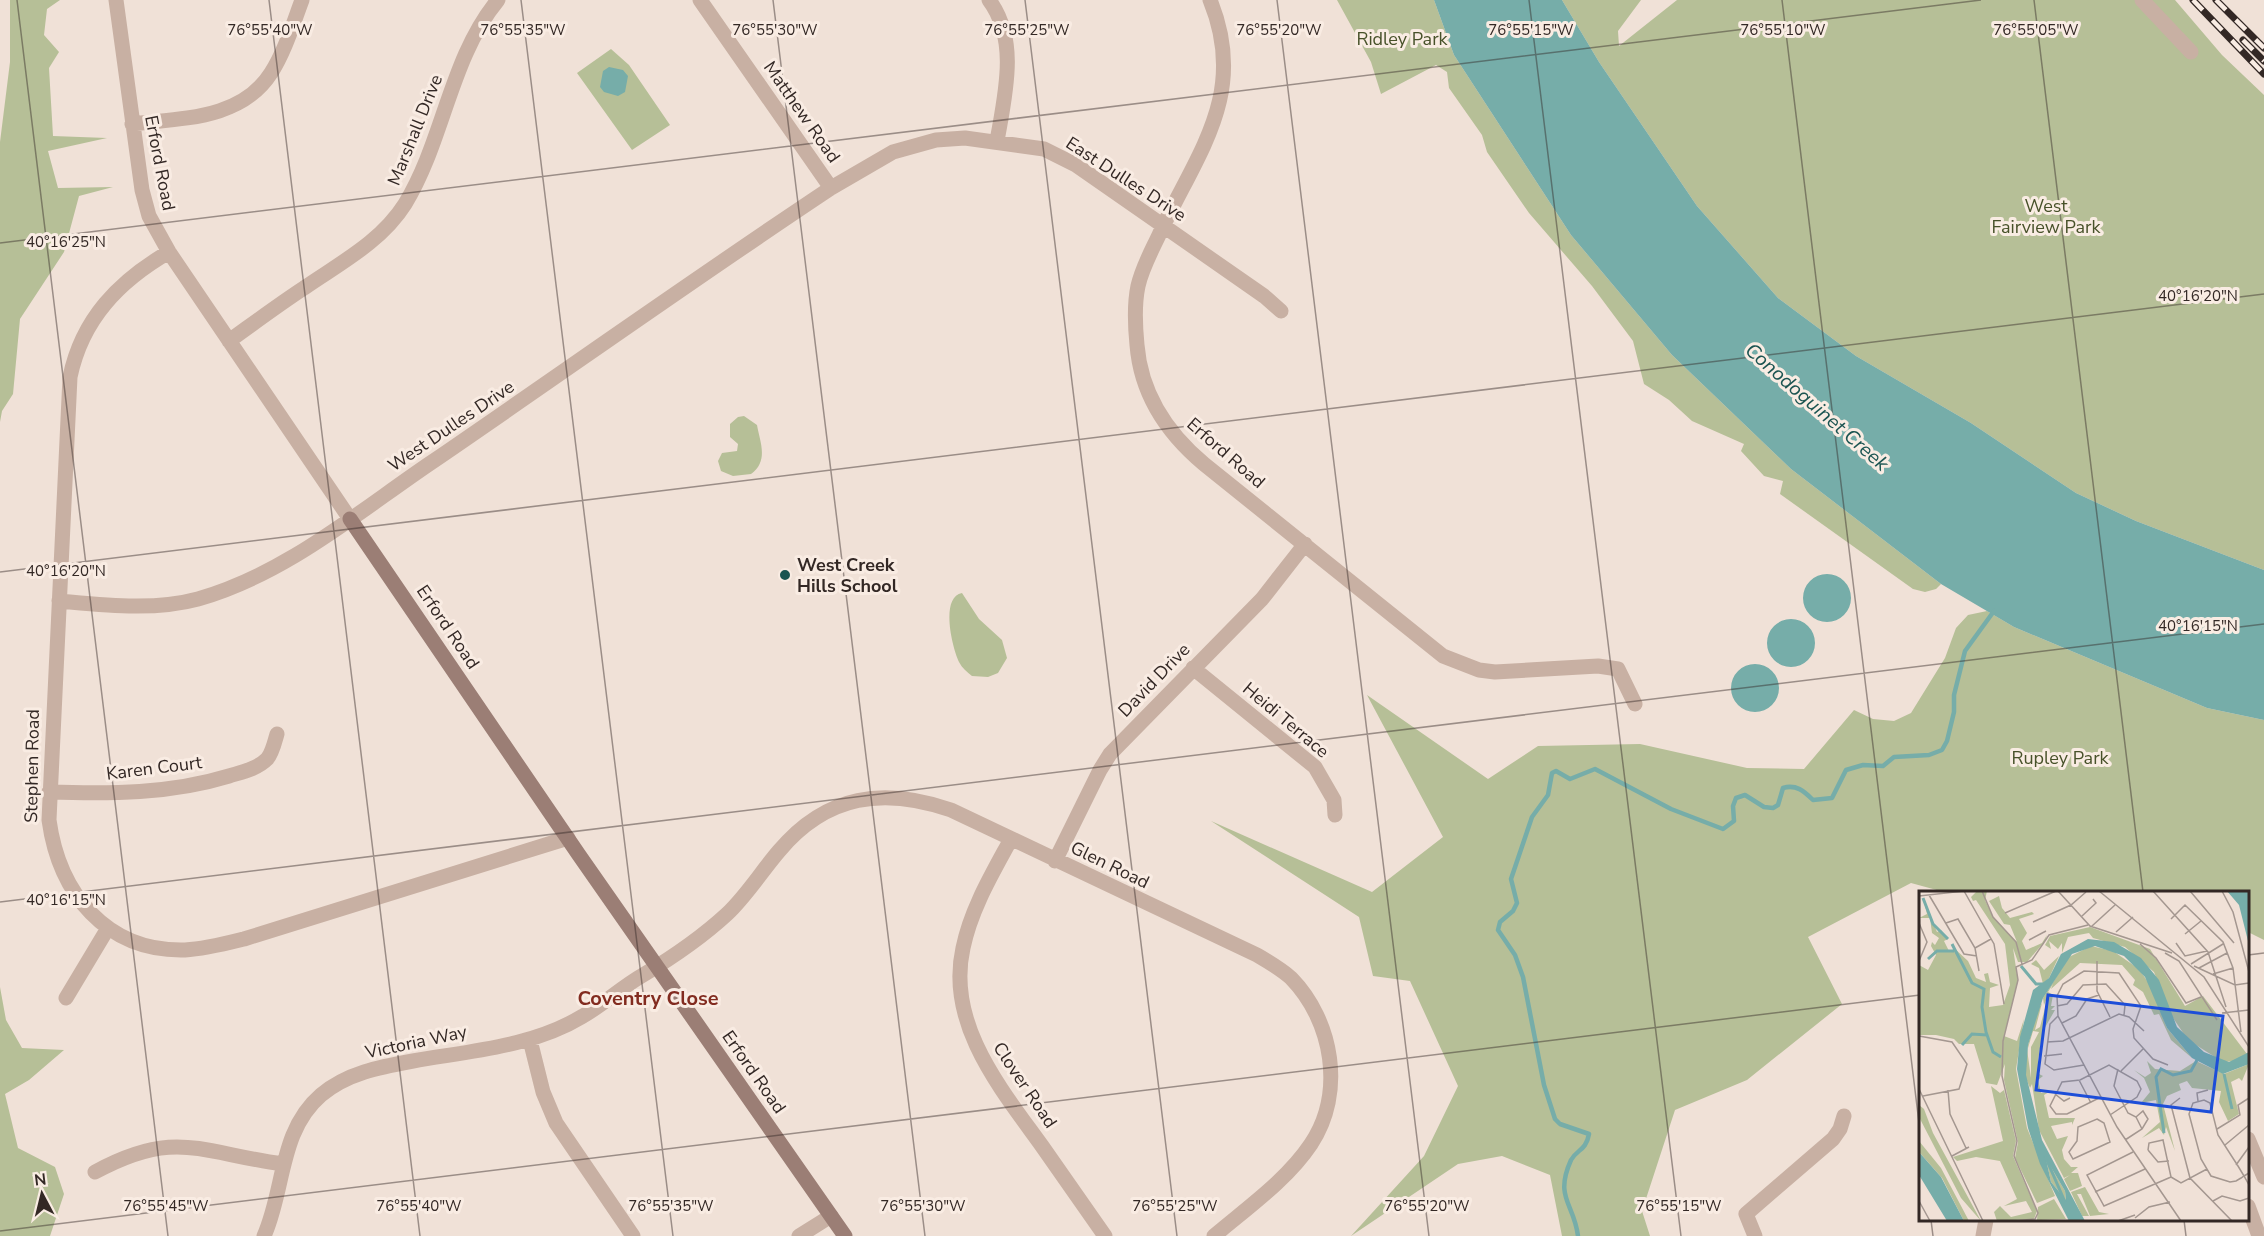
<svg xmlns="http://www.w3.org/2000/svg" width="2264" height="1236" font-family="'Nunito Sans',sans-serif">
<rect width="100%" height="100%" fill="#f0e1d7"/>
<path fill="#b6bf97" d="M10 0H60L47 9 44 35 59 52 49 68 53 136 107 138 48 151 58 188 113 187 79 196 64 252 20 319 13 394 2 411 0 422V142L10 62Z
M1337 0H1434L1454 55 1571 235 1672 355 1791 469 1941 584 1936 589 1925 592 1913 589 1780 494 1783 481 1764 476 1741 451 1744 444 1692 421 1669 400 1644 384 1633 341 1592 286 1529 213 1487 152 1482 135 1449 88 1447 72 1436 65 1381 94 1371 62Z
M1562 0H1641L1618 31 1619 46 1677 0H2175L2222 55 2264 95V570L2136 521 2076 493 1971 423 1856 356 1778 298 1697 206 1599 62Z
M611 49 629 65 670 125 632 150 577 73Z
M744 416 757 425C760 442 769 461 751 474L733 476 721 471 718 461 722 453 737 451 738 444 730 437V424L738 417Z
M962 593 979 619 1002 640 1007 658 998 673 988 677 972 676C967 672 962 668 959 662 952 647 940 597 962 593Z
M1987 611 2014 627 2207 708 2264 720V940L2248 932V892H1944L1911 883 1808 937 1842 1004 1747 1080 1675 1110 1642 1211 1650 1236H1562L1550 1175 1502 1156 1458 1164 1351 1236 1424 1156 1458 1086 1410 981 1373 976 1359 917 1211 821 1372 892 1443 837 1367 695 1488 779 1538 746 1640 744 1747 768 1804 769 1854 710 1873 719 1894 721 1911 713 1945 658 1956 628 1968 615Z
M0 987 6 1020 22 1048 64 1050 29 1080 5 1094 18 1148 55 1167 64 1194 50 1236H0Z"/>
<path fill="#76ada9" d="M1434 0H1562L1599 62 1697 206 1778 298 1856 356 1971 423 2076 493 2136 521 2264 570V720L2207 708 2014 627 1941 584 1791 469 1672 355 1571 235 1454 55Z
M609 67 623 70 628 76 625 92 618 96 604 92 600 87 603 71Z
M1803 598a24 24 0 1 1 48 0a24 24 0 1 1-48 0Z
M1767 643a24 24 0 1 1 48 0a24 24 0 1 1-48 0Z
M1731 688a24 24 0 1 1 48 0a24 24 0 1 1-48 0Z"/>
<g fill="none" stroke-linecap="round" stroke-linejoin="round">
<path stroke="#76ada9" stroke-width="4.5" d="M1578 1236C1574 1203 1554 1198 1571 1160 1577 1149 1586 1151 1589 1134L1560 1124 1555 1119 1544 1085 1523 977 1515 955 1498 930 1500 922 1513 911 1517 903 1511 879 1532 817 1548 795 1552 773 1556 771 1570 779 1595 769 1671 809 1723 829 1734 821 1733 806 1736 798 1745 795 1764 807 1773 808 1778 805 1783 788C1796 784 1804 791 1813 800L1832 798 1846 770 1863 765 1883 766 1894 757 1929 755 1942 750 1947 741 1954 712V695L1965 651 1994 611"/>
<path stroke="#c8b0a3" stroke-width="15" d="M116 0 142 190 149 216 169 252 350 519
M700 0 831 188
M989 0C1019 40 1005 95 997 141
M1210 0C1249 95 1196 154 1159 235 1151 252 1142 268 1138 286 1134 305 1135 325 1137 345 1141 395 1167 433 1204 464L1443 656 1479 670 1495 672 1598 666 1618 669 1635 704
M2142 0 2191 52
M132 124C181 118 241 120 271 73 285 51 293 24 302 0
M169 252C119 281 82 319 70 377L49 820C59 893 106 952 185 950 205 949 224 944 244 939L568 838
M229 341C254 323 278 305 304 288 340 263 381 242 405 204 444 140 450 58 498 0
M59 601C104 605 154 611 198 599 286 574 358 512 432 462 565 371 697 277 831 188L893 152 936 140 965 138 1044 149 1076 165 1264 296 1281 311
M1193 668 1315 767 1334 800 1335 815
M49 792C110 794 170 794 229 776 242 772 257 769 267 759 272 754 275 741 277 734
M1011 839C992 874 971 909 963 948 946 1024 1001 1089 1042 1146 1063 1176 1084 1206 1105 1236
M1055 861 1100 770 1110 754 1262 599 1305 544
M66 998 108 928
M530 1040 543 1092 556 1123 633 1236
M2248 1139 2264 1177
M95 1172C176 1128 200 1153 283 1164
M2248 1206 2259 1236
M264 1236C285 1189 279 1131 321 1095 347 1073 380 1067 413 1061 470 1051 532 1047 583 1016 604 1004 622 987 643 975 673 957 701 938 727 914 747 895 761 872 779 851 827 794 884 787 951 810L1257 955C1269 962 1281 969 1291 978 1333 1021 1345 1093 1311 1144 1287 1180 1247 1208 1214 1236
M799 1236 831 1216
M1755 1236 1746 1214 1833 1139 1840 1129 1844 1116
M1983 1236 1986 1220"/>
<path stroke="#9b7e75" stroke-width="15" d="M350 519 579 855 845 1236"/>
<defs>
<path id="rail" d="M2193 0 2264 74
M2216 0 2264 48
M2243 40 2264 61"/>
</defs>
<use href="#rail" stroke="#332825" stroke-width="7"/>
<use href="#rail" stroke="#f9ece3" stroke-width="4.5" stroke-dasharray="14" stroke-linecap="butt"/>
</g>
<path fill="none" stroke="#332825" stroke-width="1.5" stroke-opacity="0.45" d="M17 0 168 1236M269 0 420 1236M521 0 673 1236M773 0 925 1236M1025 0 1177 1236M1277 0 1429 1236M1529 0 1681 1236M1782 0 1920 1131M2034 0 2143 892M0 243 1981 0M0 572 2264 294M0 902 2264 624M2248 955 2264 953M1931 1220 1933 1236M2184 1220 2186 1236M0 1231 1920 995"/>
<circle fill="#1b5451" stroke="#f9ece3" stroke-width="2" cx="785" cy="575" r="6"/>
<g text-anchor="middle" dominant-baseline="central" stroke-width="6" stroke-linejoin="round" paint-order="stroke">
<g font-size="18" fill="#475129" stroke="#f9ece3">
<text x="1402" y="39">Ridley Park</text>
<text x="2046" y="206">West<tspan x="2046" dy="21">Fairview Park</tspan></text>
<text x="2060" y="758">Rupley Park</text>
</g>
<g font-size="18" fill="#332825" stroke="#f9ece3">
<text transform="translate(802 112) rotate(55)">Matthew Road</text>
<text transform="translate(415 130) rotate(-68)">Marshall Drive</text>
<text transform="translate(160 163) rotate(79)">Erford Road</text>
<text transform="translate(1126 179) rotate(33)">East Dulles Drive</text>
<text transform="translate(451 426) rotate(-34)">West Dulles Drive</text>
<text transform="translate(1226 453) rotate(41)">Erford Road</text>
<text transform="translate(448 627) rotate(56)">Erford Road</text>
<text transform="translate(1154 680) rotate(-46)">David Drive</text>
<text transform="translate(1286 720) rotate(40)">Heidi Terrace</text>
<text transform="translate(32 766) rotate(-89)">Stephen Road</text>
<text transform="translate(154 768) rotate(-7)">Karen Court</text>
<text transform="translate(1110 865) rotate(26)">Glen Road</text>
<text transform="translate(416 1042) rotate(-12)">Victoria Way</text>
<text transform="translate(754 1072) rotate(55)">Erford Road</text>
<text transform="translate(1025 1085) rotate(56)">Clover Road</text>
</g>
<g font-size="18" font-weight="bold" fill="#332825" stroke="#f9ece3" text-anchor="start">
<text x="797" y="565">West Creek<tspan x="797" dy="21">Hills School</tspan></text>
</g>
<g font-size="20" font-style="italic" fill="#1b5451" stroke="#f9ece3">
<text transform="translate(1817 407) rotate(41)">Conodoguinet Creek</text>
</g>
<g font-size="20" font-weight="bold" fill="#822b1f" stroke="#f9ece3">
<text x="648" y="998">Coventry Close</text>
</g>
</g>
<g transform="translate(1919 891)">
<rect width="330" height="330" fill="#f0e1d7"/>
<path d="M58 0H68L66 9 74 26 98 51 91 34 85 33 70 10 80 5 83 17 91 27 113 21 115 23 100 28 108 42 103 50 107 59 123 52 128 44 126 50 108 71H99L94 57 99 90 85 145 98 150 105 128 97 178 108 237 136 305 118 312 96 267 99 251 85 189 86 173 78 194 67 192 55 153H40L35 148 17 144H0V74L9 79 17 64 12 55 13 51 16 54 20 47 13 42 11 27H0L8 23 4 7 18 41 22 39 29 48 25 50 30 60 36 58 49 70 57 87 67 91 65 83 69 82 71 91 80 94 71 97 70 116 84 114 91 94 86 53 57 9 54 10 52 6ZM171 36 231 58 266 115 284 105 328 163 317 170 304 171 269 149 252 124 235 81 206 56 174 47 170 42 149 46 143 62V52L139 58 130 50 132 58 126 54 131 45ZM172 55 194 60 220 78 233 97 248 137 273 167 252 149 240 123 235 124 224 101 214 94 216 89 203 74 161 72 132 98 134 93 129 101 134 104 132 115H136L132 119H136L124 140 119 169 120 183 124 185 119 189 122 202 130 201 125 204 130 227H156L153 234V231L132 235 138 248 149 245 143 259 145 268 152 276H159L152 282H159L163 295 151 300 145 288 151 284 145 287 120 239 113 193 111 197 106 185 108 158 112 187V156L120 141 114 140 109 157V154L118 120 123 112 116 139 121 136 130 102 125 114 124 107 150 66ZM140 65 130 87 124 93 120 77 112 73 117 69 125 79ZM228 170 236 178 261 180 277 170 305 183 330 173 323 190 320 187 312 191 320 223 309 230 300 211 302 200 273 197 268 190 260 193 262 199 248 205 244 213 256 260 247 236 245 244 240 237 223 247 241 231 237 209 222 212 231 201 225 187 215 179 226 186 232 182ZM72 195 81 202 85 199 97 250 94 265 118 320 115 328 78 330 75 321 81 315 92 326 113 321 107 310 85 315 98 308 81 270 57 266 38 270 34 266 84 250ZM0 214 5 218 14 242 62 330 42 307 0 226ZM0 250 22 277 50 330H45L23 287 1 262ZM127 268 146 300 147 309 132 291ZM166 296 180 321 190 323 171 325 162 303H158L170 325H163L152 301ZM135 308 147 328 118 329 119 316Z" fill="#b6bf97"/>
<path d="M308 0H330V54L320 14ZM169 48 195 51 222 67 240 89 258 136 285 161 310 171 330 161V173L304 183 273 167 248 137 226 86 205 65 176 55 153 63 124 107 109 154 107 184 123 249 166 330H150L121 273 109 237 98 178 101 146 114 99 130 87 142 63ZM127 268 146 300 147 309 132 291ZM0 261 22 286 45 330H28L0 284Z" fill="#76ada9" fill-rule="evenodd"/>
<path fill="none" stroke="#76ada9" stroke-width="3" d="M4 7 14 33 29 48M33 53 53 92 65 98 63 116 67 141 74 161 82 166M9 68 18 60H35M102 75 117 93H124M43 154 53 143 68 144M305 183 313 218M245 242 237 186 242 178 254 184 272 180 278 169M126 265 146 311"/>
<path fill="none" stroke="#a49790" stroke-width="1.5" d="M63 0 74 26 97 51 103 73M139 0 171 35 253 62M180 0 285 86 330 156M234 0 289 61 307 116M271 0 315 52M303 0 314 21 330 81M10 4 45 63 58 65M0 5 45 0 75 53 85 113M86 22 137 0M163 25 177 12 174 8M252 28 266 14 304 51 314 77 322 141M114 31 152 14 167 1M0 32 8 51 0 70M27 32 39 28 56 57 60 80M173 35 196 14M197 41 214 26M266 43 282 30M110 49 127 40M257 52 266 65 288 60M221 53 237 67 267 112 282 106M56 57 72 48M246 62 260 70 298 129M178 70V100L191 126M272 73 304 53M275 75 316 94 330 92M280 77 308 62M294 83 314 77M138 115 148 113 164 94 187 93 206 114 205 124M303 122 330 119M139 125 131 133 126 173 135 179 165 174M143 132 157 125 168 108 180 104M0 145 33 151 48 173 40 198 4 205M128 151 144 150 200 123 210 126 225 140M125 165 143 163M249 174 234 168 215 147 214 138 222 115 200 82 165 80 144 93 138 105 139 125 198 236 262 330M199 178 195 195 209 222 217 226 223 238M202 180 224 158M160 189 172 212M0 198 64 330M29 199 31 223 47 257M136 203 145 210 151 207M182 206 148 223H137L131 215 143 191 161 189 190 174 218 190 222 198 218 206 191 224M261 207 252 214 271 287 313 330M279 210 278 202 289 199M178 228 185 232 191 251 154 268 150 261 158 250 159 236ZM298 238 321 224 319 214 330 207M206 249 223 238 229 228 224 220 217 226M306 254 330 234M229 259 230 252 244 249 252 286M229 259 239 271 250 270M214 261 168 284 185 315 252 286M33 265 50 256M317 274 330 256M330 282 325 285 322 287 317 290 311 291 292 285 282 268 270 223 274 212 285 209 291 212 299 244 319 275 325 285 330 294M252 286 262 292 288 278M176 301 226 278M0 310 11 330M294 310 303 305 321 310 330 307M216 327 230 316 251 311M96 330 116 328 119 322 95 265 98 250 83 185 84 150 99 89 97 76 113 69 130 44 169 34M199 330 216 324"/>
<path fill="#1d4ed8" fill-opacity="0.15" stroke="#1d4ed8" stroke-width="3" d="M129 104 304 125 292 221 117 199Z"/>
<rect width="330" height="330" fill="none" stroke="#332825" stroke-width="3"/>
</g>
<g font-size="15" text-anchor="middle" fill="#332825" stroke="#f9ece3" stroke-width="6" stroke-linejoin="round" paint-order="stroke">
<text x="270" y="35">76°55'40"W</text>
<text x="523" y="35">76°55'35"W</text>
<text x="775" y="35">76°55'30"W</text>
<text x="1027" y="35">76°55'25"W</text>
<text x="1279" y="35">76°55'20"W</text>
<text x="1531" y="35">76°55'15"W</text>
<text x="1783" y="35">76°55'10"W</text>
<text x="2036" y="35">76°55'05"W</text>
<text x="66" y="247">40°16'25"N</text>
<text x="2198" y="301">40°16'20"N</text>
<text x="66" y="576">40°16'20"N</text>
<text x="2198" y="631">40°16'15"N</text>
<text x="66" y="905">40°16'15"N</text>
<text x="166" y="1211">76°55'45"W</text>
<text x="419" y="1211">76°55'40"W</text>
<text x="671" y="1211">76°55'35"W</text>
<text x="923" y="1211">76°55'30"W</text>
<text x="1175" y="1211">76°55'25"W</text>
<text x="1427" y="1211">76°55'20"W</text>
<text x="1679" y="1211">76°55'15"W</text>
</g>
<g transform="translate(42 1194) rotate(353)" stroke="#f9ece3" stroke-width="4.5" paint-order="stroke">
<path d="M0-4.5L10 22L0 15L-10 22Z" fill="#332825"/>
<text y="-9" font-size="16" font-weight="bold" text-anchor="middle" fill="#332825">N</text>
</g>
</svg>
